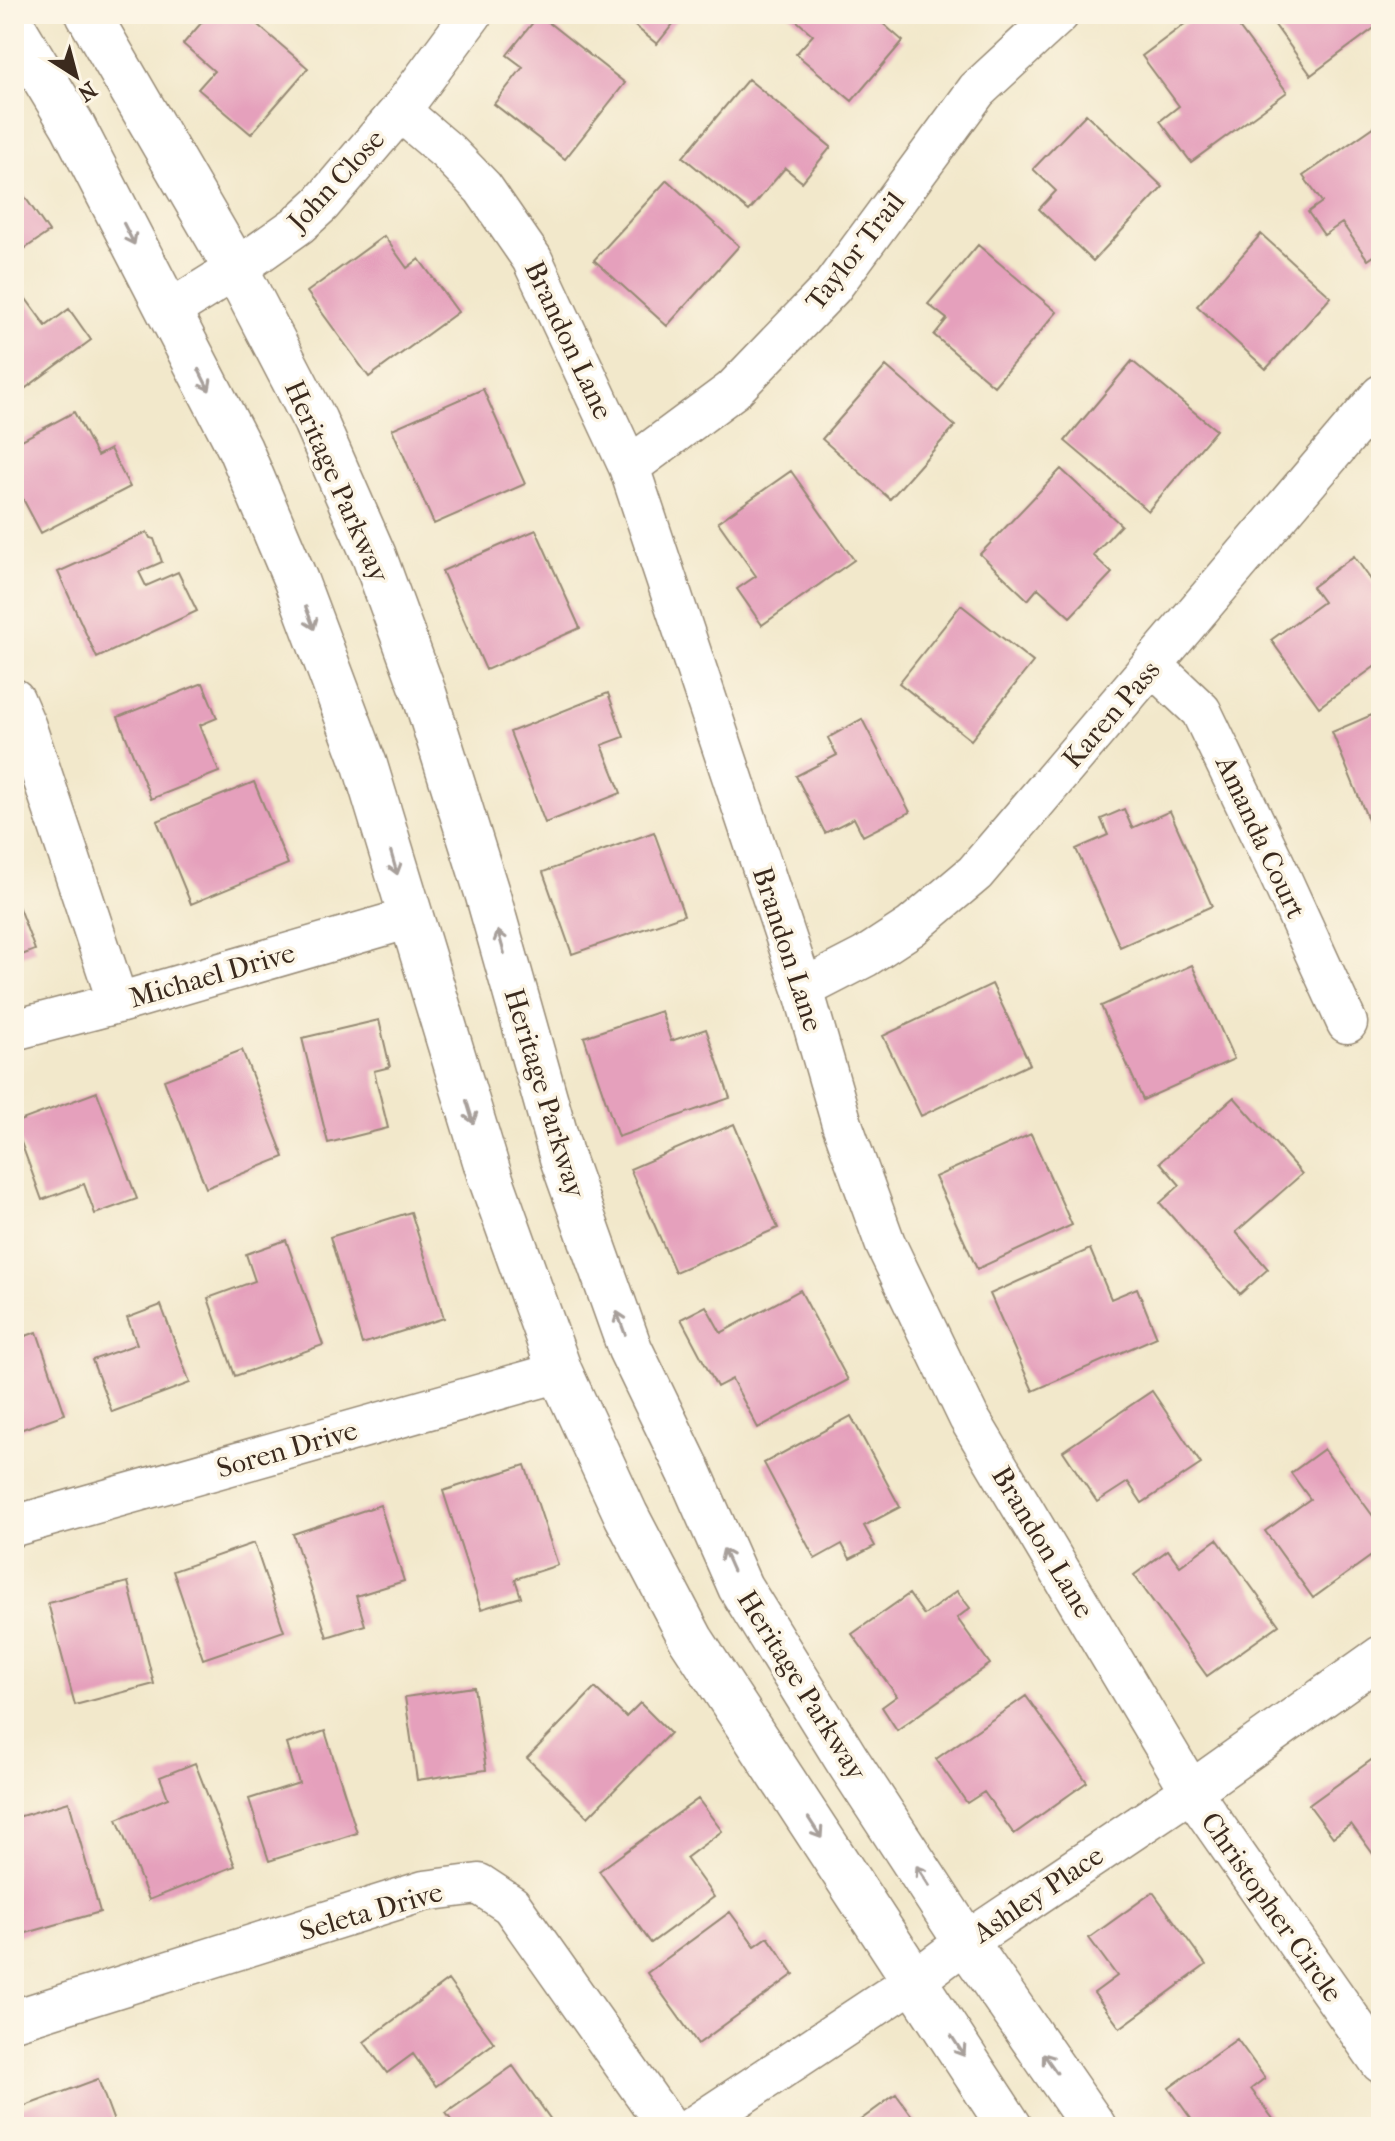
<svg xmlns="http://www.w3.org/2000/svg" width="1395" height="2141" font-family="'IM FELL French Canon',serif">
<rect width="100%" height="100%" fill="#fcf5e5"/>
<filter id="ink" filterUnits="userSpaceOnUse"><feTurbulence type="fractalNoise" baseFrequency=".0125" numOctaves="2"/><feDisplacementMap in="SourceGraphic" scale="16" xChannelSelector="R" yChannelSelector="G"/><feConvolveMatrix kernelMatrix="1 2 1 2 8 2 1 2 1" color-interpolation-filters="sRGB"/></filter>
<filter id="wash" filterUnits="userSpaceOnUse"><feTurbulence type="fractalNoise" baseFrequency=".006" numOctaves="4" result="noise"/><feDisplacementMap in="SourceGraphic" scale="32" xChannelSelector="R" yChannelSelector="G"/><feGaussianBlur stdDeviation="1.8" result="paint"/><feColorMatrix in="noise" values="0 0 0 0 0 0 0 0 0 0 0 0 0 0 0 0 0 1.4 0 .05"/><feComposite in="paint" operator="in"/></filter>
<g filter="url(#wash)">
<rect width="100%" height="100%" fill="#f2e8cb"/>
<g id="blocks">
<path fill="#e5a0bc" d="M209 14H245L308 68 251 134 198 89 214 71 183 44Z
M620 14H681L657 44Z
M789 14H872L903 41 852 101 796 54 813 35Z
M1198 14H1229L1287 92 1191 162 1160 121 1179 106 1142 56Z
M1267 14H1381V23L1311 75Z
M539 15 625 83 565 159 494 104 523 67 507 55Z
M748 79 831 147 802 182 785 168 749 211 683 157Z
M1086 114 1163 187 1093 261 1039 209 1056 191 1033 169Z
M1381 122V251L1368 260 1342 223 1324 235 1308 212 1322 202 1303 176Z
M667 180 739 246 667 326 594 260Z
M14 181 49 232 14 256Z
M1261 234 1331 297 1266 369 1197 306Z
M384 236 407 268 419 259 458 312 369 377 307 292Z
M978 245 1057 312 994 386 934 335 947 319 928 304Z
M21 292 46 326 69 309 91 340 19 393 14 386V297Z
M1132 361 1216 430 1148 511 1065 441Z
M886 366 955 426 890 499 822 439Z
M483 389 525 484 434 524 392 429Z
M74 412 97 456 110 449 130 487 41 533 14 482V444Z
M1061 469 1121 525 1093 555 1112 573 1070 617 1038 588 1028 600 980 554Z
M791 471 854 560 762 625 737 589 756 576 718 522Z
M536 530 580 628 486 670 442 571Z
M147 532 150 538 154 539 162 562 139 572 146 586 178 572 197 611 97 658 58 572Z
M1354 556 1381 594V662L1319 707 1271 640 1323 602 1312 587Z
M961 605 1033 662 971 740 899 683Z
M203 683 217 718 200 725 219 772 151 799 118 717Z
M608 693 624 737 602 745 621 793 545 823 510 732Z
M1381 711V829L1373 832 1332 732Z
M862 719 910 812 863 836 854 818 825 833 796 776 837 755 828 738Z
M254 782 288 864 191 904 157 821Z
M1124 809 1132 828 1170 811 1212 906 1120 947 1076 849 1108 835 1101 819Z
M654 832 684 915 572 954 543 872Z
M14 895 35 950 14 958Z
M1192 965 1234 1059 1143 1100 1101 1006Z
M992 984 1030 1064 921 1116 883 1036Z
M661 1011 671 1041 706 1029 730 1098 618 1137 584 1037Z
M379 1020 390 1067 374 1071 388 1128 328 1143 302 1038Z
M242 1050 284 1157 206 1188 164 1080Z
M97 1092 137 1199 95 1214 84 1184 42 1200 14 1123Z
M1234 1097 1302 1174 1236 1232 1268 1269 1240 1294 1160 1203 1180 1185 1160 1162Z
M734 1124 778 1228 675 1272 630 1169Z
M1031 1134 1072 1225 977 1269 935 1177Z
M411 1212 444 1318 362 1344 330 1237Z
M286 1240 323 1345 235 1376 208 1298 255 1281 246 1254Z
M1090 1249 1111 1299 1137 1288 1157 1337 1033 1391 990 1294Z
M800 1290 848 1380 758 1428 732 1379 717 1387 681 1319 706 1306 721 1333Z
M161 1305 190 1383 112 1412 92 1360 137 1344 127 1318Z
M37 1332 65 1414 14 1432V1340Z
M1152 1391 1201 1464 1142 1503 1128 1482 1097 1502 1063 1451Z
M851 1416 900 1507 864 1526 875 1546 850 1559 842 1544 815 1559 764 1463Z
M1324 1449 1381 1527V1549L1313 1598 1265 1531 1310 1499 1291 1473Z
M525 1465 558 1565 515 1579 521 1597 481 1609 443 1491Z
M380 1505 404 1581 356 1596 365 1625 327 1637 293 1534Z
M1217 1539 1279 1625 1207 1676 1134 1575 1168 1550 1180 1566Z
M254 1543 284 1631 203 1659 173 1571Z
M128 1582 154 1684 75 1705 48 1603Z
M957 1591 970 1608 957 1618 990 1664 897 1730 882 1707 897 1696 852 1634 909 1594 924 1615Z
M474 1687 486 1770 417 1780 405 1697Z
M595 1688 626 1717 640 1703 670 1733 588 1817 527 1758Z
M1026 1696 1087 1782 1014 1834 984 1792 967 1803 936 1759Z
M325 1731 357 1833 269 1861 249 1799 299 1783 287 1744Z
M1381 1753V1861L1379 1862 1351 1824 1333 1837 1309 1805Z
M195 1763 235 1866 149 1900 117 1819 168 1798 160 1777Z
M698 1799 722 1831 686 1858 714 1897 651 1943 599 1871Z
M69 1802 100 1912 16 1936 14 1927V1818Z
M1153 1892 1206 1965 1120 2028 1094 1993 1117 1976 1089 1938Z
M730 1912 755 1946 768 1937 794 1974 698 2044 647 1973Z
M448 1980 494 2043 436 2086 413 2054 387 2073 364 2042Z
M1237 2039 1265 2078 1251 2089 1279 2127H1197L1169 2088Z
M513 2066 556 2127H456L446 2113Z
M98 2079 116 2127H19L14 2110Z
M896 2094 920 2127H851Z"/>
</g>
</g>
<g filter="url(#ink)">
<use href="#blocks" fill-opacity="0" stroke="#968974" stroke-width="2"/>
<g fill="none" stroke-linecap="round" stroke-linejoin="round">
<defs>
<path id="street" d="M400 111 448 152 483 188 532 259 629 467 803 989 842 1124 885 1243 969 1418 1191 1791 1381 2063
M169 311 236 269 298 225 321 204 400 111 472 14
M629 467 733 390 832 287 977 90 1059 14
M1153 666 1201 711 1275 865 1347 1023
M14 699 26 727 118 1003
M803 989 865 957 911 927 975 873 1381 395
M14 1030 118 1003 410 918
M14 1526 560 1372
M14 2020 424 1891 479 1884 511 1905 668 2127
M693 2127 915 1980 966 1942 1191 1791 1381 1656"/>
<path id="secondary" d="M88 14 236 269 315 421 374 556 425 696 488 896 562 1158 630 1349 689 1471 740 1587 847 1760 966 1942 1094 2127
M14 28 73 126 240 449 296 581 365 765 489 1174 560 1372 626 1515 691 1639 1010 2127"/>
</defs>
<use href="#street" stroke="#968974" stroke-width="43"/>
<use href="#secondary" stroke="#968974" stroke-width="47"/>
<use href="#street" stroke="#fff" stroke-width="40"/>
<use href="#secondary" stroke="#fff" stroke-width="44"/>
</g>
<defs><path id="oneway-shaft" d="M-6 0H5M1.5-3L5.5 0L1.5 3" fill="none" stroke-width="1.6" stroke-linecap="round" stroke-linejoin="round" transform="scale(2)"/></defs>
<g stroke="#a79f9a">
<use href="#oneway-shaft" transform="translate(129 234) rotate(63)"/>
<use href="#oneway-shaft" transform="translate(204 380) rotate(63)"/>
<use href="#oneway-shaft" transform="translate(310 618) rotate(69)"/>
<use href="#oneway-shaft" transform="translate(394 863) rotate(74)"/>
<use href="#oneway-shaft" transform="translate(501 942) rotate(-106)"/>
<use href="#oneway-shaft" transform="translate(470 1112) rotate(73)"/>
<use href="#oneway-shaft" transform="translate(621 1323) rotate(-110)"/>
<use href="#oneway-shaft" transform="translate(728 1560) rotate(-114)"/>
<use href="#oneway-shaft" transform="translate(815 1828) rotate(57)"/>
<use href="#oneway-shaft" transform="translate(923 1876) rotate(-123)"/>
<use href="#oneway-shaft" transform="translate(958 2046) rotate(57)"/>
<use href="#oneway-shaft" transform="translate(1050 2063) rotate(-125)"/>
</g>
</g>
<g text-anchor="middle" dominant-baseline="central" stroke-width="7" stroke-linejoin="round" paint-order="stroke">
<g font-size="28" fill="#3b2a1e" stroke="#fcf5e5">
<text transform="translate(336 180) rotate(-47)">John Close</text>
<text transform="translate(855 251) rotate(-52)">Taylor Trail</text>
<text transform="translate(569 340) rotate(65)">Brandon Lane</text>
<text transform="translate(337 481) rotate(66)">Heritage Parkway</text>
<text transform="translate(1111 714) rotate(-49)">Karen Pass</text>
<text transform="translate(1261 837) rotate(65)">Amanda Court</text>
<text transform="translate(788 949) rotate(72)">Brandon Lane</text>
<text transform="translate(212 975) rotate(-16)">Michael Drive</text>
<text transform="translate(545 1093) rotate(73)">Heritage Parkway</text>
<text transform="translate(287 1449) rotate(-16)">Soren Drive</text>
<text transform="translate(1043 1542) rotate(59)">Brandon Lane</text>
<text transform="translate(802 1685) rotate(58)">Heritage Parkway</text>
<text transform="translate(1038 1894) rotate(-34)">Ashley Place</text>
<text transform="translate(1272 1907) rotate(55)">Christopher Circle</text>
<text transform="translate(371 1911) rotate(-16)">Seleta Drive</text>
</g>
</g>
<rect width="1395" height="2141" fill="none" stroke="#fcf5e5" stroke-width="48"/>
<g transform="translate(76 76) rotate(144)" stroke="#fcf5e5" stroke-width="6" paint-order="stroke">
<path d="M0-6L14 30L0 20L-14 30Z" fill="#3b2a1e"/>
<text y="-12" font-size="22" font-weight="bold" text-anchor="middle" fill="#3b2a1e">N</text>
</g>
</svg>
